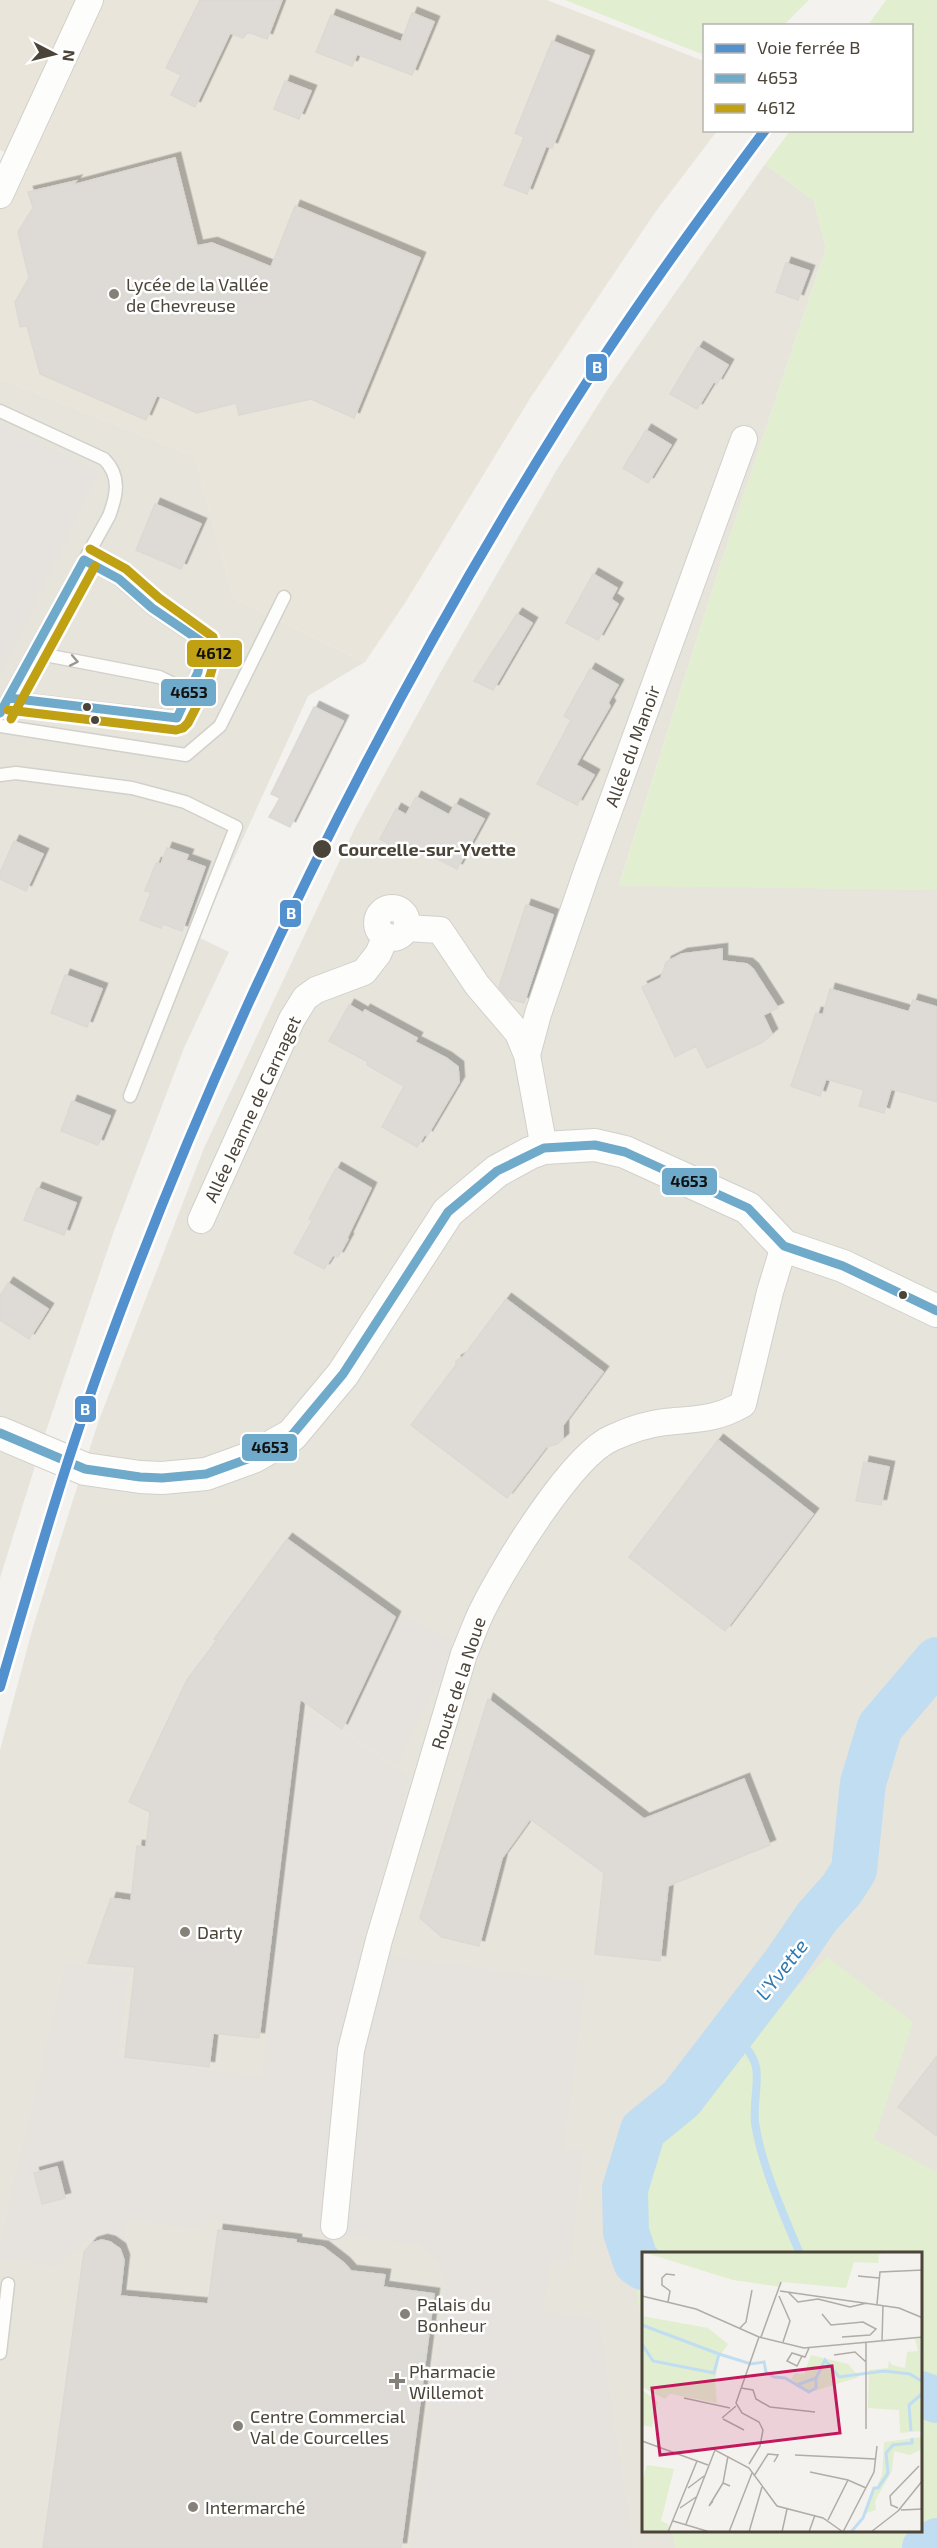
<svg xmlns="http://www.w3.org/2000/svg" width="937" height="2548" font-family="'Exo 2',sans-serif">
<defs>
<filter id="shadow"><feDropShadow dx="5.5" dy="-5.5" stdDeviation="0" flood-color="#0004"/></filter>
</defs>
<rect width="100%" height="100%" fill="#f4f2ee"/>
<path fill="#e7e4dc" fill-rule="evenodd" d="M765 164 814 201 826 248 719 569 619 885 937 890V2548H0V1750L33 1627 72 1503 99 1420 204 1148 356 826 439 675 556 471 608 389ZM643 2254H920V2532H643Z
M0 378 195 456 233 598 365 662 308 696 198 937 229 952 184 1048 114 1231 45 1434 0 1578Z"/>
<path fill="#eae5da" d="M0 0H547L704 61V130L717 131 654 214 531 397 405 603 365 662 233 598 195 456 0 378V180L12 155 0 150Z"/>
<path fill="#e1eecf" d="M565 0H809L784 25 704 26V55Z
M886 0H937V890L619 886 719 569 826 248 814 201 765 164 790 131 912 130V26L868 25Z
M827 1957 913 2022 874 2139 937 2172V2548H675L672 2532H920V2254H643V2334L630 2248 661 2123Z"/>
<path fill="#e6e3df" d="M0 423 100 472 0 675Z
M400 1613 451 1641 450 1660 397 1765 343 1730Z
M311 1711 410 1778 359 1952 585 1982 564 2149 583 2150 570 2263 550 2261 543 2311 599 2320 633 2548H411L446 2288 439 2261 417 2244 208 2219 195 2228 126 2220 123 2250 116 2240 99 2237 88 2238 57 2267 0 2258V2247L12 2191 66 1964 128 1972 118 2056 262 2077 301 1729Z"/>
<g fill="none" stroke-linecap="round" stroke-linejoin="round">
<path stroke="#c0ddf1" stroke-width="8" d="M732 2034C742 2043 753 2053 756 2067 759 2082 753 2105 755 2123 762 2167 783 2213 800 2254"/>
<path stroke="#c0ddf1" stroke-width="46" d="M643 2267 636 2262 626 2232 625 2189 643 2130 681 2099 784 1965 817 1917 842 1889 854 1870 863 1783 880 1727 937 1660
M920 2394 937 2400
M925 2548 937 2541"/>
</g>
<path fill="#dedbd6" stroke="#dcd9d4" stroke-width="1.5" filter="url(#shadow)" d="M200 0H282L267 39 248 32 243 38 230 33 195 107 171 95 181 75 166 68Z
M412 13 434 22 412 75 357 54 352 66 316 52 331 15 401 42Z
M552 41 589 56 552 148 546 146 527 194 504 185 524 137 515 133Z
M285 81 311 91 299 119 274 109Z
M175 158 197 246 212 243 271 267 295 206 420 258 354 418 311 399 239 415 236 403 197 413 157 395 146 420 40 374 27 326 20 327 15 302 29 278 18 232 33 208 28 192 76 181 73 185Z
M786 263 809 271 798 300 776 292Z
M698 347 728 365 717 384 714 381 697 409 670 394Z
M646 430 671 445 648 483 623 468Z
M155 504 201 524 181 569 136 550Z
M593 574 617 588 611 599 618 604 598 640 566 623Z
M517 614 532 623 493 690 474 681Z
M590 669 618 685 608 703 610 706 576 765 594 775 577 805 537 784 571 720 564 716Z
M314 707 343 721 290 827 269 817 280 798 271 794Z
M416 797 449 815 455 804 484 819 457 869 407 843 403 852 380 839 396 809 406 815Z
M14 841 43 854 26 891 0 879V873Z
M167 848 188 855 186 860 205 867 182 931 163 924 161 928 140 920 151 892 145 891 156 863 161 864Z
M526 905 553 915 524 1003 508 998 499 987Z
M722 949V961L747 964 753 969 778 1008 763 1015 772 1034 763 1042 707 1068 696 1046 675 1057 642 987 661 978 666 962 682 954Z
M65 975 102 989 87 1027 51 1013Z
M830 989 909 1012 913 1000 937 1007V1102L891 1089 884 1113 859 1106 864 1090 826 1079 820 1096 791 1086 816 1013 823 1015Z
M349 1005 363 1013 365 1010 417 1038 415 1042 446 1058 458 1067 459 1082 427 1136 425 1134 417 1147 382 1127 404 1086 367 1065 368 1062 329 1041Z
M72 1101 110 1116 98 1145 61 1131Z
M336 1168 371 1188 347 1238 348 1239 338 1257 333 1255 324 1269 294 1253 312 1221 309 1219Z
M37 1188 76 1203 64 1235 24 1220Z
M8 1283 48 1309 29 1339 0 1320V1296Z
M506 1299 603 1372 563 1425V1439L557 1444 546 1447 507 1498 411 1425 456 1365V1361L463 1357Z
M718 1440 813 1514 725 1631 629 1557Z
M864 1462 889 1467 881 1505 856 1501Z
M287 1539 395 1617 342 1729 300 1699 259 2038 213 2033 209 2067 125 2057 135 1967 88 1963 111 1898 131 1901 137 1846 146 1847 150 1812 129 1802 187 1680 217 1640 214 1639Z
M488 1699 644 1819 744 1779 770 1845 668 1886 660 1961 595 1954 604 1873 530 1819 502 1858 479 1946 442 1937 420 1918Z
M937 2056V2136L898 2107Z
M57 2167 65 2198 42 2204 34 2173Z
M218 2230 296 2240V2243L323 2247 344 2263 351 2271 385 2275 383 2287 434 2294 401 2548H43L84 2252 92 2243 102 2240 110 2242 120 2249 124 2260 120 2296 208 2304Z"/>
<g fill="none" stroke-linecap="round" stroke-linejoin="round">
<defs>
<path id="service" d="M0 411 104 459C121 476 117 495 109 516L0 713
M35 653 159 677 190 692
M9 698 177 718C189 693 203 670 202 642L152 608 119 579 84 560
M0 726 186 755 220 726 284 597
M0 775 16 773 132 788 185 802 236 827 130 1096
M0 2353 8 2284"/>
<path id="minor" d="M0 195 90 0
M377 923a15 15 0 1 1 30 0a15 15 0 1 1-30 0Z
M406 928 440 930 477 985 518 1033 527 1055 544 1148
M527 1055 538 1014 587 871 744 439
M201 1220 292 1019 305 998 316 990 364 972 378 954 386 936
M334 2226 351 2050 379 1940 464 1654C471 1638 476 1622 484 1607 504 1567 572 1455 612 1438 627 1431 648 1424 665 1422 695 1419 716 1420 743 1404L770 1292 784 1246"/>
<path id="tertiary" d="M0 1433 85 1469 140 1477 162 1478 206 1474 253 1457 292 1435 343 1374 448 1212 497 1171 530 1153 544 1148 595 1145 625 1152 748 1208 784 1246 843 1266 937 1311"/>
</defs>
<use href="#service" stroke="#d2d0cb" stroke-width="15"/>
<use href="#minor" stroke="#d2d0cb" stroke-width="28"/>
<use href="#tertiary" stroke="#d2d0cb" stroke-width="34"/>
<use href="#service" stroke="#fdfdfc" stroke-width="12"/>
<use href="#minor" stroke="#fdfdfc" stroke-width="26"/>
<use href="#tertiary" stroke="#fdfdfc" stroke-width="32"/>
<defs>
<path id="bus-1" d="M9 698 177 718 198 672 202 642 152 608 119 579 84 560
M0 713 84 560
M0 1433 85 1469 140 1477 162 1478 206 1474 253 1457 292 1435 343 1374 448 1212 497 1171 544 1148 595 1145 625 1152 748 1208 784 1246 843 1266 937 1311"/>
<path id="bus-2" d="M8 710 176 730 183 728 188 723C200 699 221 665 213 637L159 598 126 569 90 549
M11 719 95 566"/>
</defs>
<use href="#bus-1" stroke="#fff" stroke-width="14"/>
<use href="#bus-2" stroke="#fff" stroke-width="14"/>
<use href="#bus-1" stroke="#6faaca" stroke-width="9"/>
<use href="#bus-2" stroke="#c0a114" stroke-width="9"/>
<defs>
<path id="rail-1" d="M0 1687C33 1575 65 1462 105 1353 225 1025 379 713 564 418 626 319 695 224 765 130"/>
</defs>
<use href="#rail-1" stroke="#fff" stroke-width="15"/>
<use href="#rail-1" stroke="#5291ce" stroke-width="10"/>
</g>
<defs><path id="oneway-chevron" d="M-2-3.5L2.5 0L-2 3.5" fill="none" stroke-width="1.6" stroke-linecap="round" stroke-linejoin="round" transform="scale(1.5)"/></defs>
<use stroke="#9b9791" href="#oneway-chevron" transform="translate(74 661) rotate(11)"/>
<g fill="#868178" stroke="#fff" stroke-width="2">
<circle cx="114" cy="294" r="6"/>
<circle cx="185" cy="1932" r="6"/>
<circle cx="405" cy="2314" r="6"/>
<path d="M394 2372h6v6h6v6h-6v6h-6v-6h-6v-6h6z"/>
<circle cx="238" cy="2426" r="6"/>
<circle cx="193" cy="2507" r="6"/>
</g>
<g fill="#4b4439" stroke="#fff" stroke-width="2">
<circle cx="87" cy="707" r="5"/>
<circle cx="95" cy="720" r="5"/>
<circle cx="322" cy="849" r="10"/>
<circle cx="903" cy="1295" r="5"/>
</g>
<g text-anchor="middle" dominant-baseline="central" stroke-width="5" stroke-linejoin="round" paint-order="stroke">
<g font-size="18" fill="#4b4439" stroke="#fff" text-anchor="start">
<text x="126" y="284">Lycée de la Vallée<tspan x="126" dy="21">de Chevreuse</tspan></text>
<text x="197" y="1932">Darty</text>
<text x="417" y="2304">Palais du<tspan x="417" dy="21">Bonheur</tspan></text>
<text x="409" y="2371">Pharmacie<tspan x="409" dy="21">Willemot</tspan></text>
<text x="250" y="2416">Centre Commercial<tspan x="250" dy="21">Val de Courcelles</tspan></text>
<text x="205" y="2507">Intermarché</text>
</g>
<g font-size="18" fill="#4b4439" stroke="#fff">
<text transform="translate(632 746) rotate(-70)">Allée du Manoir</text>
<text transform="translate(252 1109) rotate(-65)">Allée Jeanne de Carnaget</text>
<text transform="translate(458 1683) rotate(-72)">Route de la Noue</text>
</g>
<g font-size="18" font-weight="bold" fill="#4b4439" stroke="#fff" text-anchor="start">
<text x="338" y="849">Courcelle-sur-Yvette</text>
</g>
<g font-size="20" font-style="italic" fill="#2e7ab2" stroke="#fff">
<text transform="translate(781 1969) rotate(-52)">L'Yvette</text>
</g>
</g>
<g transform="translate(642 2252)">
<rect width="280" height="280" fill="#f4f2ee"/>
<path d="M1 0H242L237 3 236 11 212 10 204 36 140 30 139 35 91 28ZM0 64 66 76 86 92 77 105 73 128 75 151 28 142 23 147 0 135ZM278 86 280 179 258 181 257 158 226 156 227 118 246 116 247 108 250 113 263 116 265 100 276 99 273 87ZM169 103 206 112 217 125 172 139 162 138 149 127 153 121 162 122ZM0 138 16 150 10 175 0 173ZM280 185V197L268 203 252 199 250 219 233 249 234 258 222 262 240 223 242 190ZM5 213 32 217 19 269 26 272 28 280H0V230Z" fill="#e1eecf"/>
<path fill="none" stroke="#c0ddf1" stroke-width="3" d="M0 73 77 102M0 92 11 109 72 121 77 102 109 112 122 110 124 120 132 125 143 126 167 140 174 136V126L183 108 197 125 242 119 268 122 281 130M155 133 174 126M269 179 267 153 281 141M209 280 221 266 232 236H236L246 221 244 201 251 193 270 191V186"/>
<path fill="none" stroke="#b0aca6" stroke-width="1.5" d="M216 24 237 26M138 39 257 56 281 66M146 40 156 50 176 47 208 55 225 51M0 44 54 57 117 85 162 96 281 85M137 44 148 69 141 90M26 50 28 39 20 33V26L24 22 33 23M235 52 238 20 281 18M180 62 189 73 221 70 234 77 228 83 200 85M98 76 104 70 110 38M119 85 139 30M240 89 241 53M224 90V177M192 103 213 100 224 110M160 104 155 114 145 109 150 101 163 105 167 96M99 136 111 138 114 147 128 155 173 160M42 146 88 156M80 166 94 154M81 167 102 178M0 189 66 213M153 203 233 207M86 204 81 231 88 234M107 212 118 194 121 178 117 170 100 161 94 151 117 85M168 220 206 228 224 236M112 224 126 202 136 203 132 210M46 236 62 224M71 249 67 254 81 231M38 256 54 245M256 256 249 253 248 244 277 214M259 256 256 259 281 228M259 258 281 257M186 268 206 228M31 269 68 280M44 272 73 198 107 216 135 254 181 266 201 280M26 280 55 209M87 280 110 221M107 280 120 235M140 280 145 257M167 280 173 263M201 280 232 220 235 194M229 280 256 259"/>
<path fill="#c2185b" fill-opacity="0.15" stroke="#c2185b" stroke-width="3" d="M190 114 198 181 18 203 10 136Z"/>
<rect width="280" height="280" fill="none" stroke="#4b4439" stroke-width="3"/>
</g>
<g stroke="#fff" stroke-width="2">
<rect x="585" y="353" width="23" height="29" rx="6" fill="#5291ce"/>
<rect x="186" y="639" width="57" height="29" rx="6" fill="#c0a114"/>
<rect x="160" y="678" width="57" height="29" rx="6" fill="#6faaca"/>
<rect x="279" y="899" width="23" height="29" rx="6" fill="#5291ce"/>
<rect x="661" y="1167" width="57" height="29" rx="6" fill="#6faaca"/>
<rect x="74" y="1395" width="23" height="28" rx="6" fill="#5291ce"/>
<rect x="241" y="1433" width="57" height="29" rx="6" fill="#6faaca"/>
</g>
<g font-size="16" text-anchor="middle" font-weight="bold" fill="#fff">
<text x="597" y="373">B</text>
<text x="291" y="919">B</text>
<text x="85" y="1415">B</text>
</g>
<g font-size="16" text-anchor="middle" font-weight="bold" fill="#111">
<text x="214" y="659">4612</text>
<text x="189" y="698">4653</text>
<text x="689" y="1187">4653</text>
<text x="270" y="1453">4653</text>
</g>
<rect x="703" y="24" width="210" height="108" fill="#ffffff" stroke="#b7b4b0" stroke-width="1.5"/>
<rect x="715" y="44" width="30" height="9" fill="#5291ce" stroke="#b7b4b0" stroke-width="1.5"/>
<text x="757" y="54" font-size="18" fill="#4b4439">Voie ferrée B</text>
<rect x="715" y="74" width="30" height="9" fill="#6faaca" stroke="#b7b4b0" stroke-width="1.5"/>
<text x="757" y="84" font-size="18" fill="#4b4439">4653</text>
<rect x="715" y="104" width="30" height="9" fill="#c0a114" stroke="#b7b4b0" stroke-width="1.5"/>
<text x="757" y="114" font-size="18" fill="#4b4439">4612</text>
<g transform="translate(54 54) rotate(97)" stroke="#ffffff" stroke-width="4.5" paint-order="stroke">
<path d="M0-4.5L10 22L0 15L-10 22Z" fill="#4b4439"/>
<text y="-9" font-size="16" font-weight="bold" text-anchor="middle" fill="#4b4439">N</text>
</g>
</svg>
